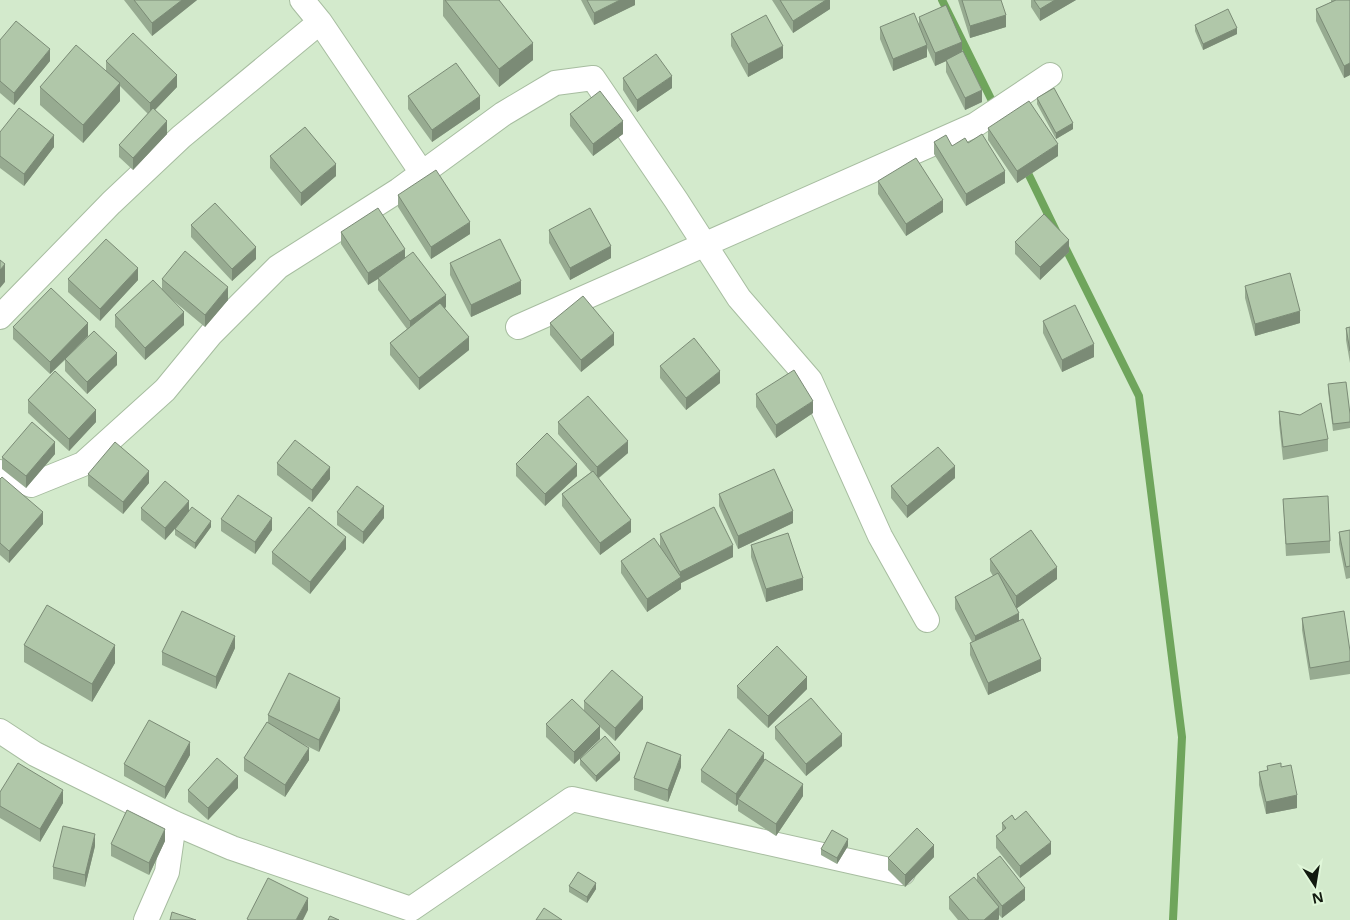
<svg xmlns="http://www.w3.org/2000/svg" width="1350" height="920" font-family="'Open Sans',sans-serif">
<rect width="100%" height="100%" fill="#d3eacc"/>
<g fill="none" stroke-linecap="round" stroke-linejoin="round">
<path stroke="#6fa55c" stroke-width="8" d="M942 0 995 107
M1025 167 1057 233
M1064 245 1139 396 1182 737 1173 920"/>
<defs>
<path id="street" d="M302 0 320 22 422 173
M0 317 111 203 181 137 320 22
M518 327 975 125 1050 75
M0 472 31 485 83 464 165 390 211 334 278 267 399 190 503 114 555 83 593 78 676 200 739 298 810 380 880 536 927 620
M0 731 35 754 174 823 232 848 411 909 572 799 903 873
M146 920 167 872 174 823"/>
</defs>
<use href="#street" stroke="#a7bda0" stroke-width="26"/>
<use href="#street" stroke="#fff" stroke-width="24"/>
</g>
<path fill="#97ab91" d="M124 0H197L152 36Z
M443 0H499L533 60 499 87 443 16Z
M581 0H635V5L594 25Z
M772 0H830V9L793 33Z
M958 0H1001L1006 27 970 38Z
M1031 0H1076L1040 21 1031 7Z
M1331 0H1350V75L1344 78 1316 21V9L1331 2Z
M919 17 962 52 982 102 965 110 946 72V61L935 66 927 48V57L893 71 880 39V27L919 26Z
M1195 25 1237 34 1203 50 1195 31Z
M731 34 783 58 748 77 731 46Z
M0 40 50 61 14 105 0 93Z
M106 61 177 87 155 110 167 134 133 170 119 157V145L148 114 120 86V101L83 143 40 105V87L106 71Z
M623 78 672 88 637 112 623 90Z
M408 96 480 109 432 142 408 109Z
M1037 98 1073 129 1056 139 1037 104Z
M570 114 623 134 593 156 570 126Z
M988 128 1058 156 1017 183 988 140Z
M0 132 54 147 24 186 0 168Z
M934 142 952 146 968 143 1005 183 966 206 934 154Z
M270 156 336 176 301 206 270 168Z
M878 181 943 212 906 236 878 194Z
M398 195 470 234 431 259 398 207Z
M191 225 256 259 232 281 191 237Z
M549 230 611 258 570 280 549 243Z
M341 232 405 258 446 307 445 308 469 350 419 390 390 355V343L407 329 378 290V279L368 285 341 244Z
M1015 242 1069 252 1040 280 1015 254Z
M450 263 521 294 471 317 450 275Z
M68 279 138 280 100 321 68 292Z
M162 279 228 300 205 327 169 297 184 325 145 360 115 327V315L162 289Z
M1245 286 1300 323 1255 336 1245 298Z
M1043 321 1094 357 1062 372 1043 333Z
M550 323 614 345 581 372 550 335Z
M13 327 88 336 76 348 117 365 87 394 65 371V360L50 374 13 339Z
M1350 327V363L1346 340V328Z
M660 366 720 383 686 410 660 378Z
M1328 384 1350 414V428L1333 431 1328 391Z
M756 394 813 413 776 438 756 407Z
M28 400 96 422 69 451 28 413Z
M1279 411 1300 415 1328 439V451L1283 460 1279 423Z
M558 422 628 453 599 478 631 532 600 555 562 506V494L591 472 558 434Z
M55 454 26 488 2 469V457Z
M277 463 330 479 312 502 277 475Z
M516 464 577 476 545 506 516 476Z
M88 474 149 483 123 514 88 486Z
M955 478 907 518 891 498V486Z
M0 479 43 524 9 563 0 555Z
M719 494 793 523 738 549 719 506Z
M1283 499 1330 541V553L1286 556Z
M141 508 189 511 211 527 195 549 175 535V529L177 526 165 540 141 520Z
M337 512 384 518 363 544 337 525Z
M221 519 272 530 255 554 221 531Z
M1350 530V578L1346 579 1339 544V532Z
M660 534 733 557 681 583V589L647 612 621 573V561L660 546Z
M751 545 803 590 766 602 751 557Z
M346 549 310 594 272 564V552Z
M990 559 1057 579 1017 608 1019 621 1041 671 988 695 970 655V643L972 642 955 609V597L993 576 990 571Z
M1302 618 1350 651V674L1310 680 1302 630Z
M24 645 115 663 92 702 24 662Z
M235 648 216 689 162 665V652Z
M737 686 807 689 768 728 737 698Z
M584 701 643 709 615 741 600 727V739L574 764 546 737V724L584 710Z
M340 710 319 752 299 742 309 760 285 797 244 771V758L268 722V715Z
M775 727 842 746 806 776 775 739Z
M190 755 165 799 124 776V764Z
M580 759 620 760 596 782 580 765Z
M764 761 803 796 776 836 738 811V804L736 806 701 782V770Z
M1267 766 1281 767 1297 808 1266 814 1259 785V772L1267 771Z
M681 767 668 802 634 790V778Z
M238 788 208 820 188 802V790Z
M0 792 63 803 40 842 0 818Z
M1002 823 1051 854 1020 878 996 848V836L1002 831Z
M165 841 149 875 111 856V844Z
M95 846 85 887 53 879V867Z
M848 846 837 864 821 855V849Z
M934 857 905 887 888 870V858Z
M977 874 1025 900 1002 918 999 915V919L998 920H958L949 909V897L977 881Z
M569 886 596 889 587 903 569 892Z"/>
<path fill="#7b8b76" d="M182 0H197L152 36V23Z
M620 0H635V5L594 25V13Z
M826 0H830V9L793 33V21Z
M1055 0H1076L1040 21V9Z
M1006 15V27L970 38V26Z
M1237 28V34L1203 50V44Z
M962 42V54L935 66V53Z
M533 43V60L499 87V69Z
M927 45V57L893 71V59Z
M783 46V58L748 77V64Z
M50 49V61L14 105V93Z
M1350 63V75L1344 78V66Z
M177 75V87L150 115V103Z
M672 76V88L637 112V100Z
M120 83V101L83 143V125Z
M982 90V102L965 110V98Z
M480 96V109L432 142V130Z
M167 121V134L133 170V158Z
M623 121V134L593 156V144Z
M1073 123V129L1056 139V133Z
M54 135V147L24 186V174Z
M1058 144V156L1017 183V171Z
M336 164V176L301 206V193Z
M1005 171V183L966 206V194Z
M943 200V212L906 236V224Z
M470 222V234L431 259V247Z
M1069 240V252L1040 280V267Z
M611 246V258L570 280V268Z
M256 247V259L232 281V269Z
M405 249V262L368 285V273Z
M5 264V282L0 288V270Z
M138 268V280L100 321V309Z
M521 281V294L471 317V305Z
M228 287V300L205 327V315Z
M446 295V307L410 334V321Z
M1300 311V323L1255 336V324Z
M184 312V325L145 360V348Z
M88 323V336L50 374V362Z
M614 333V345L581 372V360Z
M469 337V350L419 390V378Z
M1094 344V357L1062 372V360Z
M117 353V365L87 394V382Z
M720 371V383L686 410V398Z
M813 401V413L776 438V425Z
M96 410V422L69 451V439Z
M628 441V453L597 479V467Z
M55 442V454L26 488V476Z
M577 464V476L545 506V494Z
M955 466V478L907 518V506Z
M330 467V479L312 502V490Z
M149 471V483L123 514V502Z
M189 501V513L165 540V528Z
M384 506V518L363 544V532Z
M793 511V523L738 549V536Z
M43 512V524L9 563V551Z
M272 518V530L255 554V542Z
M631 520V532L600 555V543Z
M211 521V527L195 549V543Z
M346 537V549L310 594V582Z
M733 545V557L681 583V589L647 612V599L680 578V572Z
M1057 567V579L1016 609V596Z
M803 578V590L766 602V589Z
M1019 613V625L975 648V636Z
M235 636V648L216 689V677Z
M115 645V663L92 702V684Z
M1041 659V671L988 695V683Z
M807 677V689L768 728V716Z
M643 697V709L615 741V728Z
M340 698V710L319 752V740Z
M600 726V739L574 764V752Z
M842 734V746L806 776V764Z
M190 742V755L165 799V787Z
M309 748V760L285 797V785Z
M620 753V760L596 782V776Z
M764 753V765L738 799V804L736 806V794Z
M681 755V767L668 802V790Z
M238 776V788L208 820V808Z
M803 784V796L776 836V824Z
M63 790V803L40 842V829Z
M1297 795V808L1266 814V802Z
M165 829V841L149 875V863Z
M95 834V846L85 887V875Z
M848 839V846L837 864V858Z
M1051 842V854L1020 878V866Z
M934 845V857L905 887V875Z
M596 883V889L587 903V897Z
M1025 888V900L1002 918V906Z
M308 898V910L303 920H296Z
M999 907V919L998 920H984Z"/>
<path fill="#b0c7a9" stroke="#7b8b76" d="M134 0H182L152 23Z
M445 0H499L533 43 499 69Z
M587 0H620L594 13Z
M780 0H826L793 21Z
M962 0H1001L1006 15 970 26Z
M1034 0H1055L1040 9Z
M1336 0H1350V63L1344 66 1316 9Z
M946 5 962 42 935 53 919 17Z
M1228 9 1237 28 1203 44 1195 25Z
M914 13 927 45 893 59 880 27Z
M766 15 783 46 748 64 731 34Z
M16 21 50 49 14 93 0 81V40Z
M133 33 177 75 150 103 106 61Z
M76 45 120 83 83 125 40 87Z
M963 51 982 90 965 98 946 60Z
M656 54 672 76 637 100 623 78Z
M456 63 480 96 432 130 408 96Z
M1054 88 1073 123 1056 133 1037 98Z
M600 91 623 121 593 144 570 114Z
M1029 101 1058 144 1017 171 988 128Z
M19 108 54 135 24 174 0 156V132Z
M153 108 167 121 133 158 119 145Z
M305 127 336 164 301 193 270 156Z
M982 134 1005 171 966 194 934 142 946 135 952 146 965 138 968 143Z
M916 158 943 200 906 224 878 181Z
M436 170 470 222 431 247 398 195Z
M215 203 256 247 232 269 191 225Z
M378 208 405 249 368 273 341 232Z
M590 208 611 246 570 268 549 230Z
M1044 214 1069 240 1040 267 1015 242Z
M106 239 138 268 100 309 68 279Z
M500 239 521 281 471 305 450 263Z
M185 251 228 287 205 315 162 279Z
M413 252 446 295 410 321 378 278Z
M0 260 5 264 0 270Z
M1290 273 1300 311 1255 324 1245 286Z
M153 280 184 312 145 348 115 315Z
M51 288 88 323 50 362 13 327Z
M583 296 614 333 581 360 550 323Z
M440 303 469 337 419 378 390 343Z
M1075 305 1094 344 1062 360 1043 321Z
M1350 327V351L1346 328Z
M94 331 117 353 87 382 65 359Z
M694 338 720 371 686 398 660 366Z
M794 370 813 401 776 425 756 394Z
M55 371 96 410 69 439 28 400Z
M1346 382 1350 414V422L1333 424 1328 384Z
M588 396 628 441 597 467 558 422Z
M1321 403 1328 439 1283 447 1279 411 1300 415Z
M32 422 55 442 26 476 2 457Z
M547 433 577 464 545 494 516 464Z
M295 440 330 467 312 490 277 463Z
M115 442 149 471 123 502 88 474Z
M938 447 955 466 907 506 891 486Z
M774 469 793 511 738 536 719 494Z
M593 471 631 520 600 543 562 494Z
M2 477 43 512 9 551 0 543V479Z
M165 481 189 501 165 528 141 508Z
M357 486 384 506 363 532 337 512Z
M238 495 272 518 255 542 221 519Z
M1328 496 1330 541 1286 544 1283 499Z
M192 507 211 521 195 543 175 529Z
M309 507 346 537 310 582 272 552Z
M714 507 733 545 680 572 660 534Z
M1031 530 1057 567 1016 596 990 559Z
M1350 530V566L1346 567 1339 532Z
M788 533 803 578 766 589 751 545Z
M654 538 681 577 647 599 621 561Z
M998 573 1019 613 975 636 955 597Z
M47 605 115 645 92 684 24 645Z
M182 611 235 636 216 677 162 652Z
M1344 611 1350 651V661L1310 668 1302 618Z
M1023 619 1041 659 988 683 970 643Z
M777 646 807 677 768 716 737 686Z
M612 670 643 697 615 728 584 701Z
M289 673 340 698 319 740 268 715Z
M811 698 842 734 806 764 775 727Z
M572 699 600 726 574 752 546 724Z
M149 720 190 742 165 787 124 764Z
M267 722 309 748 285 785 244 758Z
M729 729 764 753 736 794 701 770Z
M605 736 620 753 596 776 580 759Z
M647 742 681 755 668 790 634 778Z
M217 758 238 776 208 808 188 790Z
M765 759 803 784 776 824 738 799Z
M18 763 63 790 40 829 0 806V792Z
M1281 763V767L1291 765 1297 795 1266 802 1259 772 1268 770 1267 766Z
M127 810 165 829 149 863 111 844Z
M1026 811 1051 842 1020 866 996 836 1006 828 1002 823 1012 815 1015 820Z
M63 826 95 834 85 875 53 867Z
M917 828 934 845 905 875 888 858Z
M832 830 848 839 837 858 821 849Z
M1000 856 1025 888 1002 906 977 874Z
M578 872 596 883 587 897 569 886Z
M974 877 999 907 984 920H969L949 897Z
M268 878 308 898 296 920H249L247 919Z
M544 908 562 920H536Z
M172 912 196 920H170Z
M330 916 339 920H328Z"/>
<g transform="translate(1315 885) rotate(168)" stroke="#e0f7d9" stroke-width="4" paint-order="stroke">
<path d="M0-4L9 19L0 12L-9 19Z" fill="#121a0f"/>
<text y="-8" font-size="14" font-weight="bold" text-anchor="middle" fill="#121a0f">N</text>
</g>
</svg>
